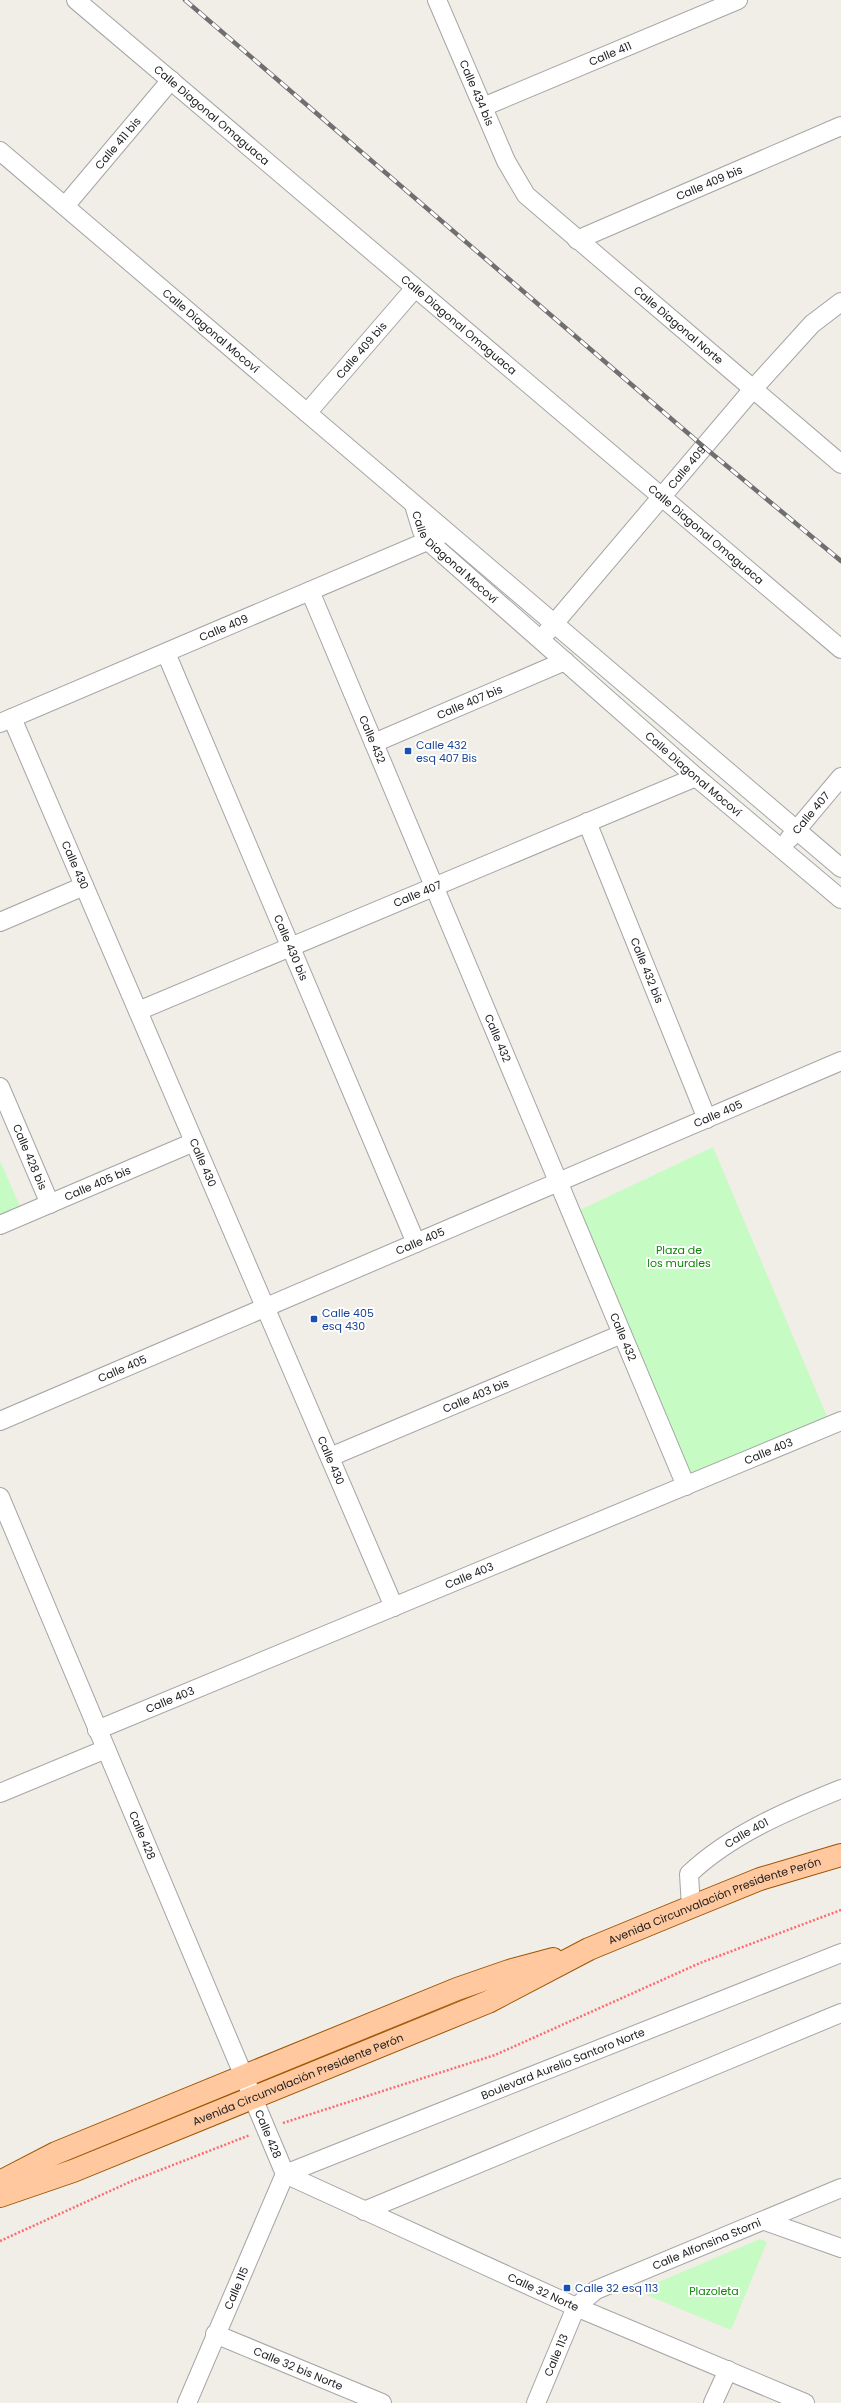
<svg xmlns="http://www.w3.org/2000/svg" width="841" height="2403" font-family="Poppins,sans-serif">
<rect width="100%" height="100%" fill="#f1ede7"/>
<path fill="#c6fcc3" d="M713 1147 828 1419 692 1476 580 1210Z
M0 1161 20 1206 0 1215Z
M760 2239 767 2242 731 2330 647 2295 649 2286Z"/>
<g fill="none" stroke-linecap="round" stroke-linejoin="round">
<defs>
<g id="street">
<path id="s1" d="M76 0 841 649"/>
<path id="s2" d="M437 0 506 161 526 195 841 464"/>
<path id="s3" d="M483 107 738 0"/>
<path id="s4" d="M0 151 841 868"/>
<path id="s5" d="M65 206 171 80"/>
<path id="s6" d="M577 240 841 126"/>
<path id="s7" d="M307 413 415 288"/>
<path id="s8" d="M414 505 422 531 427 540 696 777 841 899"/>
<path id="s9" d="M310 591 686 1486"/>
<path id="s10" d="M547 632 753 389 812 324 841 302"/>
<path id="s11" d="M166 653 416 1243"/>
<path id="s12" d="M12 718 394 1607"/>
<path id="s13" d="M0 723 439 536"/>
<path id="s14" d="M374 743 565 661"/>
<path id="s15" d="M587 822 707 1119"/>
<path id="s16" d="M789 839 841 777"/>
<path d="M0 922 84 886"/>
<path id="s17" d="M138 1011 696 777"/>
<path id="s18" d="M0 1087 50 1204"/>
<path id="s19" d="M0 1225 194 1142"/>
<path id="s20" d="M0 1421 841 1061"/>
<path id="s21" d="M330 1457 622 1334"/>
<path id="s22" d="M0 1497 285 2174"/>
<path id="s23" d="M97 1730 841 1421"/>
<path d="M0 1793 106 1749"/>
<path id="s24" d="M691 1907 689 1874C731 1834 789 1810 841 1789"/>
<path id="s25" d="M285 2174 841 1953"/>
<path id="s26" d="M285 2174 576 2307 805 2403"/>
<path d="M364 2211 841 2013"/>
<path d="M765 2221 841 2248"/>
<path id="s27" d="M215 2334 382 2403"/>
<path id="s28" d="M187 2403 285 2174"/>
<path id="s29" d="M536 2403 576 2307 596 2290 841 2188"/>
<path d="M713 2403 728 2370"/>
</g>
<g id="primary">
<path d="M0 2182 56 2153 457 1989 509 1971 553 1959"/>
<path id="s30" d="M0 2196 73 2171 488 2002 589 1949 691 1907 760 1879 841 1855"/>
</g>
</defs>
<use href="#street" stroke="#a5a5a5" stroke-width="20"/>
<use href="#primary" stroke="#9d5400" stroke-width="24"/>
<path stroke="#ff6a6f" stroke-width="2.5" stroke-dasharray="2 2" stroke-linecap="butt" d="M283 2123 495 2055 700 1963 841 1910
M0 2241 132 2181 250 2135"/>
<use href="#street" stroke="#fff" stroke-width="18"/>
<use href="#primary" stroke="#ffc89e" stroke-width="22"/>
<defs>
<path id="rail" d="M185 0 704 447 841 561"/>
</defs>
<use href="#rail" stroke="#6f6f6f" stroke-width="4.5"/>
<use href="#rail" stroke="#fff" stroke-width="3" stroke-dasharray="9" stroke-linecap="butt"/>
</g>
<g fill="#1a4fb4" stroke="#fff" stroke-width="1.5">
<rect x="404" y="747" width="8" height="8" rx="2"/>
<rect x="310" y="1315" width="8" height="8" rx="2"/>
<rect x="563" y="2284" width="8" height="8" rx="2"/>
</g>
<g text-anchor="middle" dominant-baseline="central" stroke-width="4" stroke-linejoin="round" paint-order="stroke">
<g font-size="11" fill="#212121" stroke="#fff">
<text stroke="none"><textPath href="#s3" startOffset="138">Calle 411</textPath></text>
<text stroke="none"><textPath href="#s2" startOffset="101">Calle 434 bis</textPath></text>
<text stroke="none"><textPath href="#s1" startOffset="178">Calle Diagonal Omaguaca</textPath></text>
<text stroke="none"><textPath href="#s5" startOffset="82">Calle 411 bis</textPath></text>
<text stroke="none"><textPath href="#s6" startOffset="144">Calle 409 bis</textPath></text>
<text stroke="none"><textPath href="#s1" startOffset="502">Calle Diagonal Omaguaca</textPath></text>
<text stroke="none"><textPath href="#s2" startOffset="415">Calle Diagonal Norte</textPath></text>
<text stroke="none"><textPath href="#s4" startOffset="277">Calle Diagonal Mocoví</textPath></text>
<text stroke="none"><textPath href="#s7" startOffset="83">Calle 409 bis</textPath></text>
<text stroke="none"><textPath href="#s10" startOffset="216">Calle 409</textPath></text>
<text stroke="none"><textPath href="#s1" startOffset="826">Calle Diagonal Omaguaca</textPath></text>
<text stroke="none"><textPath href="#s8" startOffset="68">Calle Diagonal Mocoví</textPath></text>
<text stroke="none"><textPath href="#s13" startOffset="243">Calle 409</textPath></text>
<text stroke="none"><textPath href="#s14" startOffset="104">Calle 407 bis</textPath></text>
<text stroke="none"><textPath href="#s9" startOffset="161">Calle 432</textPath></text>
<text stroke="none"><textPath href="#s8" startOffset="392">Calle Diagonal Mocoví</textPath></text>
<text stroke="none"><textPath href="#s16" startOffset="34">Calle 407</textPath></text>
<text stroke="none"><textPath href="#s12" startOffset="160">Calle 430</textPath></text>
<text stroke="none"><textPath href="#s17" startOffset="303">Calle 407</textPath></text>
<text stroke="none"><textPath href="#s11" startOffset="320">Calle 430 bis</textPath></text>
<text stroke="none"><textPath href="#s15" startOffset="160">Calle 432 bis</textPath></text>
<text stroke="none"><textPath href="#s9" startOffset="485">Calle 432</textPath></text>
<text stroke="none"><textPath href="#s20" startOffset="781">Calle 405</textPath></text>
<text stroke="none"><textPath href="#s18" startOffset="76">Calle 428 bis</textPath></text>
<text stroke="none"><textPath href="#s12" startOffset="484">Calle 430</textPath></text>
<text stroke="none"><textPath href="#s19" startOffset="106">Calle 405 bis</textPath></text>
<text stroke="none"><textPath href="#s20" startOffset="457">Calle 405</textPath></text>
<text stroke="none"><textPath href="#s9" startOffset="809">Calle 432</textPath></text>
<text stroke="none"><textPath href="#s20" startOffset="133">Calle 405</textPath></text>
<text stroke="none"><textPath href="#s21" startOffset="158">Calle 403 bis</textPath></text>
<text stroke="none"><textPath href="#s23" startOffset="727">Calle 403</textPath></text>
<text stroke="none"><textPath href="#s12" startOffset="808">Calle 430</textPath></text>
<text stroke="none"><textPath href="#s23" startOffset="403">Calle 403</textPath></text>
<text stroke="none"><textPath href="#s23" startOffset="79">Calle 403</textPath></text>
<text stroke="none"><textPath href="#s24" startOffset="104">Calle 401</textPath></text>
<text stroke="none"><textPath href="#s22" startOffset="367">Calle 428</textPath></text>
<text stroke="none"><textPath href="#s30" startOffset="774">Avenida Circunvalación Presidente Perón</textPath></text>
<text stroke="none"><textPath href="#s25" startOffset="299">Boulevard Aurelio Santoro Norte</textPath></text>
<text stroke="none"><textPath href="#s30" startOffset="320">Avenida Circunvalación Presidente Perón</textPath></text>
<text stroke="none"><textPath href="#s22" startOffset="691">Calle 428</textPath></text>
<text stroke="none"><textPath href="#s29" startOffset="250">Calle Alfonsina Storni</textPath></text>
<text stroke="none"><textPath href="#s28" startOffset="125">Calle 115</textPath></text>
<text stroke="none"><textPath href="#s26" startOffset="284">Calle 32 Norte</textPath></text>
<text stroke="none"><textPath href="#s29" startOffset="52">Calle 113</textPath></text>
<text stroke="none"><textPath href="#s27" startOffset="90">Calle 32 bis Norte</textPath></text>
</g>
<g font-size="11" fill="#164399" stroke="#fff" text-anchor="start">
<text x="416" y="745">Calle 432<tspan x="416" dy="13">esq 407 Bis</tspan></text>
<text x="322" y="1313">Calle 405<tspan x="322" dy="13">esq 430</tspan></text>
<text x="575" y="2288">Calle 32 esq 113</text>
</g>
<g font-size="11" fill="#0d8607" stroke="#fff">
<text x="679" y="1250">Plaza de<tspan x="679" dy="13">los murales</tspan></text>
<text x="714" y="2291">Plazoleta</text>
</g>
</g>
</svg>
